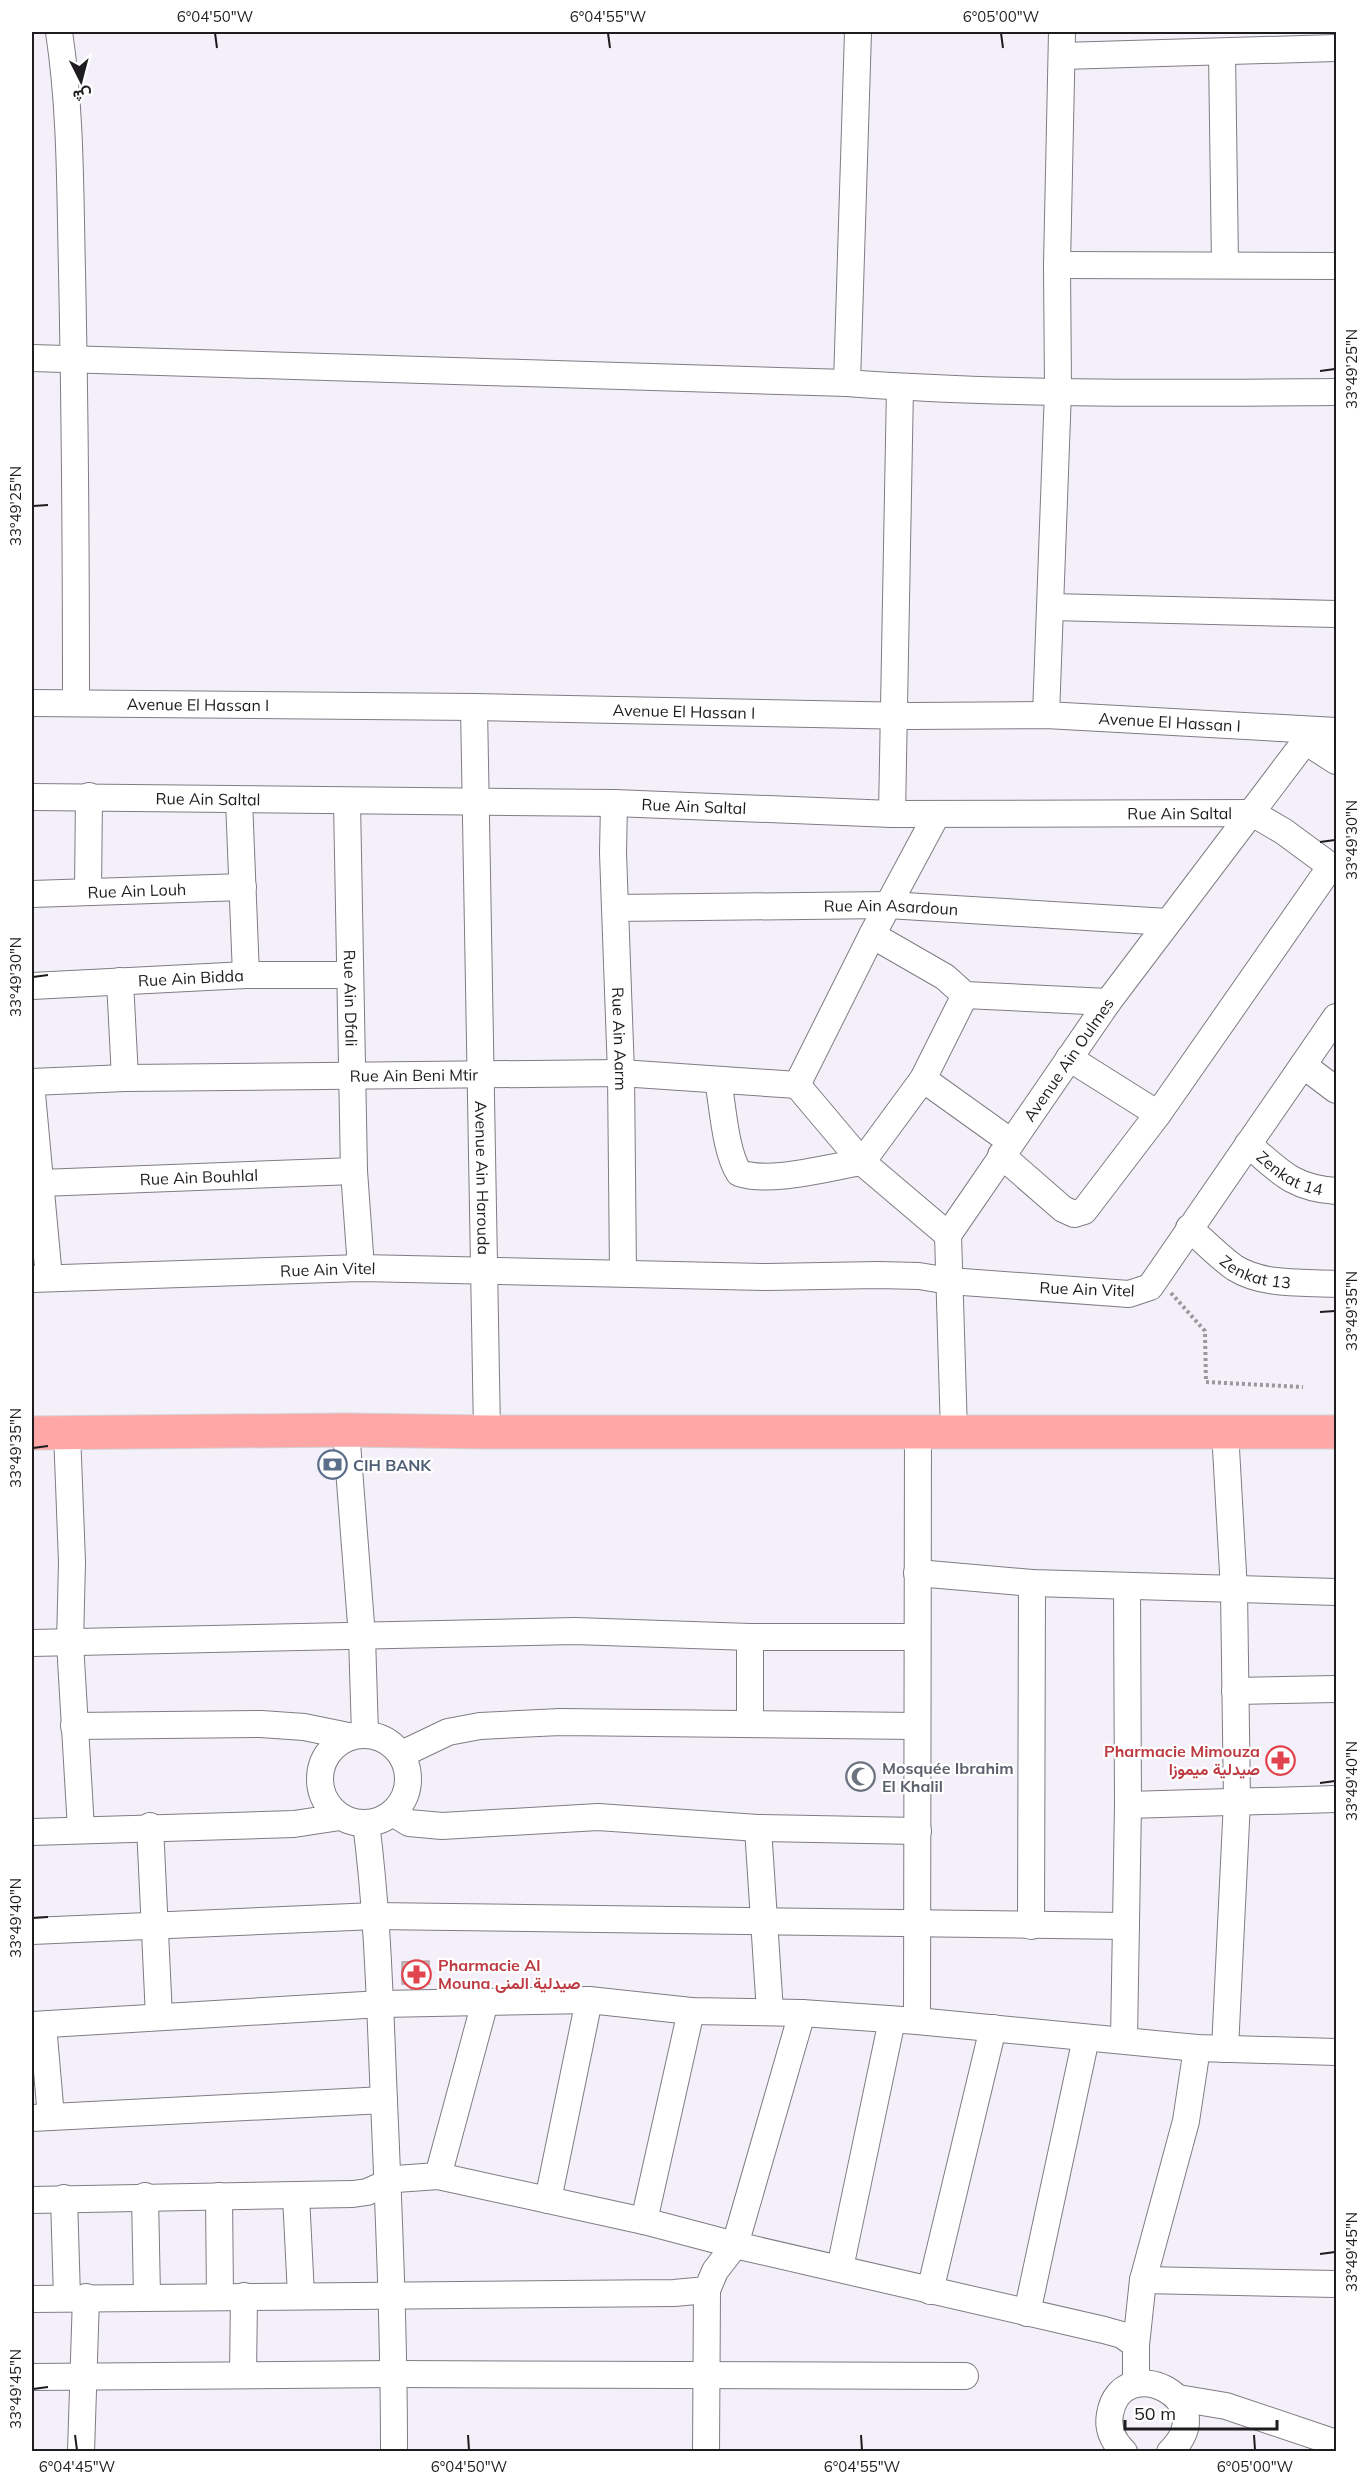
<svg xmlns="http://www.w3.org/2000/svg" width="1368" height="2483" font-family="Mulish,Vazirmatn,sans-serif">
<rect width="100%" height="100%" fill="#f4f0f9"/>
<path fill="#cbc0bf" stroke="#b3a9a8" stroke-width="1.5" d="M429 1961V1984H402V1962Z"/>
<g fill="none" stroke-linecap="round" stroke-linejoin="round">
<defs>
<g id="minor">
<path d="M59 32C71 111 70 191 72 271 75 415 76 559 76 703"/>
<path d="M1222 53 1225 264"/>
<path d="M1062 56 1336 48"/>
<path d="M1057 265 1336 266"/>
<path d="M32 358 847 383C1009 395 1174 393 1336 392"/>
<path d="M847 383 858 32"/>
<path d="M1051 607 1336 614"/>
<path id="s1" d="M32 703 474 707 911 716 1046 715 1336 731"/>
<path id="s2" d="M474 707 487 1432"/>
<path d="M1046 715 1058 391 1057 265 1062 32"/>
<path d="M1305 741 1336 761"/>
<path id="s3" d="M32 797 614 803 892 814 1252 813 1283 831 1336 870"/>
<path d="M239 800 246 975"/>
<path id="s4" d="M347 802 354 1171 361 1268"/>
<path id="s5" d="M614 803 613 853 621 1073 623 1273"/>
<path d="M892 814 900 387"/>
<path d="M88 891 89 796"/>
<path id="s6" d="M32 894 243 887"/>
<path id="s7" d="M615 908 888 905 1168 922"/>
<path d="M872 935 945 977 965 995 1108 1002"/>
<path d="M120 981 125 1078"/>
<path id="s8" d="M32 986 246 975H350"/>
<path d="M1069 1058 1158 1114"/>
<path d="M1303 1065 1336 1090"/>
<path d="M923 1079 1011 1142"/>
<path d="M718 1080C723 1107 725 1151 739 1173 770 1184 829 1167 862 1162L923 1079 965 995"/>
<path id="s9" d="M32 1082 125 1078 621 1073 797 1085"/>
<path d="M797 1085 872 935 937 814"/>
<path d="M797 1085 862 1162 948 1235"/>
<path d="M32 1094 49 1278"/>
<path id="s10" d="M1248 1144C1280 1172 1293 1188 1336 1191"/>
<path d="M1001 1155 1063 1209 1074 1214 1084 1211 1158 1114 1331 866"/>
<path id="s11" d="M41 1183 354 1171"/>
<path id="s12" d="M1189 1228C1204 1241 1219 1257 1235 1268 1264 1286 1304 1282 1336 1284"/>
<path id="s13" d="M32 1279 361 1268 767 1277 878 1275 919 1276 949 1281 1129 1294 1150 1287 1336 1017"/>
<path d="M346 1430 362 1637 365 1734"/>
<path d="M67 1432 72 1562 70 1643 81 1829"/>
<path id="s14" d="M954 1432 948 1235 1108 1002 1313 731"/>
<path d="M917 1573 1032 1583 1336 1592"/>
<path d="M1127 1586 1128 1805 1336 1799"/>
<path d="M32 1643 575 1631 750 1637H917"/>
<path d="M1235 1691 1336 1689"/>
<path d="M750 1723V1637"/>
<path d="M74 1726 261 1724 304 1727 348 1736"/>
<circle cx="364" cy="1779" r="44"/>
<path d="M402 1754 448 1732 480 1726 560 1722 916 1726"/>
<path d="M393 1813 409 1823 442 1826 598 1817 758 1828 918 1831"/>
<path d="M366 1823C378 1915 380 2008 384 2101 389 2218 394 2334 394 2452"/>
<path d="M150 1826 159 2017"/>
<path d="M758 1828 770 2012"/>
<path d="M32 1832 294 1824 340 1817"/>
<path d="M1031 1926 1032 1583"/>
<path d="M32 1931 375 1916 1126 1926"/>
<path d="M917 2021 918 1431"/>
<path d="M32 2025 381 2004 589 2000 691 2011 802 2013 917 2021 1197 2048 1336 2052"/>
<path d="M43 2025 51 2117"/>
<path d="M1124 2040 1128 1805"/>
<path d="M1225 2049 1237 1801 1234 1590 1225 1431"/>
<path d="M32 2118 384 2100"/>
<path d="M438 2176 485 2002"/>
<path d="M145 2196 147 2297"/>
<path d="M219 2196 220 2296"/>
<path d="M296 2196 301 2295"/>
<path d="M64 2198 67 2297"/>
<path d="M32 2200 353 2194 367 2192 396 2179 438 2176 644 2221 735 2245 1104 2330 1122 2335 1136 2345"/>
<path d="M548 2200 589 2000"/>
<path d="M644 2221 691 2011"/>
<path d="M840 2268 892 2020"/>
<path d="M1143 2280 1336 2284"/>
<path d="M930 2291 993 2028"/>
<path d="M32 2299 674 2293 707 2290 715 2271 735 2245 802 2013"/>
<path d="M1027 2313 1086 2038"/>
<path d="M243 2375 244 2296"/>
<path d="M32 2377 394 2374 965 2376"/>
<path d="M1136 2384V2345L1143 2280 1186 2121 1197 2048"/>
<path d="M1178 2398 1226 2406 1336 2443"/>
<path d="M81 2452 86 2297"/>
<path d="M706 2452 707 2290"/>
<path d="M1124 2452C1113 2441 1107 2429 1110 2414 1121 2350 1225 2398 1170 2452"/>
</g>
<path id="major" d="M32 1433 346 1430 487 1432H1336"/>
</defs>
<use href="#minor" stroke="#7f7c84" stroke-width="28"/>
<use href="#major" stroke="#d2d2d2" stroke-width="35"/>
<path stroke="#9a979d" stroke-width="4" stroke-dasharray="3 3" stroke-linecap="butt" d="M1171 1293 1205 1331 1206 1382 1303 1387"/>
<use href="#minor" stroke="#fff" stroke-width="26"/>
<use href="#major" stroke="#ffa7a6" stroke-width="33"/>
</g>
<path fill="none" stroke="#1e1c1f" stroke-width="2" d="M215 33 217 48M608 33 610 48M1001 33 1003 48M1320 371 1335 369M33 506 48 505M1320 842 1335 840M33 977 48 975M1320 1312 1335 1311M33 1448 48 1446M1320 1783 1335 1781M33 1918 48 1917M1320 2254 1335 2252M33 2389 48 2387M75 2435 77 2450M468 2435 469 2450M861 2435 862 2450M1254 2435 1255 2450"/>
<defs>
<symbol id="bank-ring" viewBox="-11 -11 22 22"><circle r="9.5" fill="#fff" stroke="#5c6f8a" stroke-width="1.5"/><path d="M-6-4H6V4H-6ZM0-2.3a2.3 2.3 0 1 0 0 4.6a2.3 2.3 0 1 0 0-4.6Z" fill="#5c6f8a"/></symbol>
<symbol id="pharmacy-ring" viewBox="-11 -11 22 22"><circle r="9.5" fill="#fff" stroke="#e0444e" stroke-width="1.5"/><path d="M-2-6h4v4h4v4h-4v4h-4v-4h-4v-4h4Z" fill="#e0444e"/></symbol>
<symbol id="mosque-ring" viewBox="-11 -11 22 22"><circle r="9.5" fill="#fff" stroke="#6b7280" stroke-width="1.5"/><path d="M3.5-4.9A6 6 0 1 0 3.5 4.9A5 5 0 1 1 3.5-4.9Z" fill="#6b7280"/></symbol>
</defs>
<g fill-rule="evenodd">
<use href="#bank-ring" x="316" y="1448" width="33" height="33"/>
<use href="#pharmacy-ring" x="1264" y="1744" width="33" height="33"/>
<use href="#mosque-ring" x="844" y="1760" width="33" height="33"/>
<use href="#pharmacy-ring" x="400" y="1958" width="33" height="33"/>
</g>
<g text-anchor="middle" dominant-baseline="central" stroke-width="4.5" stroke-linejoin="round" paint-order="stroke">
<g font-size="16" fill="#1e1c1f" stroke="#fff">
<text stroke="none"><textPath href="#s1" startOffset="166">Avenue El Hassan I</textPath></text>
<text stroke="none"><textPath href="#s1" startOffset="652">Avenue El Hassan I</textPath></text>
<text stroke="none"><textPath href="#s1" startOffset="1138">Avenue El Hassan I</textPath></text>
<text stroke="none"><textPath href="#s3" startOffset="176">Rue Ain Saltal</textPath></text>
<text stroke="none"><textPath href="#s3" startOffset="662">Rue Ain Saltal</textPath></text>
<text stroke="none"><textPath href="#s3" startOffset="1148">Rue Ain Saltal</textPath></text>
<text stroke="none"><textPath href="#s6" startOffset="105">Rue Ain Louh</textPath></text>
<text stroke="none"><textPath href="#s7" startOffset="276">Rue Ain Asardoun</textPath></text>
<text stroke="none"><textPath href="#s8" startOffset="159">Rue Ain Bidda</textPath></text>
<text stroke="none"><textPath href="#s4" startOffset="196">Rue Ain Dfali</textPath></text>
<text stroke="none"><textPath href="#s5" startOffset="236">Rue Ain Aarm</textPath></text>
<text stroke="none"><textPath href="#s14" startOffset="410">Avenue Ain Oulmes</textPath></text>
<text stroke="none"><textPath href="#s9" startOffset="382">Rue Ain Beni Mtir</textPath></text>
<text stroke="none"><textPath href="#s10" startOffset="52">Zenkat 14</textPath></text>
<text stroke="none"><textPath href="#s11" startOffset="158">Rue Ain Bouhlal</textPath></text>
<text stroke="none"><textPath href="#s2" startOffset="471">Avenue Ain Harouda</textPath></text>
<text stroke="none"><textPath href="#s12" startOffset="82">Zenkat 13</textPath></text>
<text stroke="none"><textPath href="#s13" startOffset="296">Rue Ain Vitel</textPath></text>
<text transform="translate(1087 1289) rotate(2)">Rue Ain Vitel</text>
</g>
<g font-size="16" font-weight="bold" fill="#4e5e75" stroke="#fff" text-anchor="start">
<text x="353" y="1465">CIH BANK</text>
</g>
<g font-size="16" font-weight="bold" fill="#be3a42" stroke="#fff" text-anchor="end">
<text x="1260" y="1751">Pharmacie Mimouza<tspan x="1260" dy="18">صيدلية ميموزا</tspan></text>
<text x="438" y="1965" text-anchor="start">Pharmacie Al<tspan x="438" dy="18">Mouna صيدلية المنى</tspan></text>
</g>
<g font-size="16" font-weight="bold" fill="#5b616d" stroke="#fff" text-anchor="start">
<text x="882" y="1768">Mosquée Ibrahim<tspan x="882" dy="18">El Khalil</tspan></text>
</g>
</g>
<rect width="1368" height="2483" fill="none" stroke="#ffffff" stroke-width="66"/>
<g transform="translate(81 81) rotate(174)" stroke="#ffffff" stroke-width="4.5" paint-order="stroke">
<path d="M0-4.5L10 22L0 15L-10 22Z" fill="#1e1c1f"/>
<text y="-9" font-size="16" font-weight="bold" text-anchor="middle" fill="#1e1c1f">ش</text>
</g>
<path d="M1125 2420v9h152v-9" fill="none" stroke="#1e1c1f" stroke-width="3"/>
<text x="1134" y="2420" font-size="18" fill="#1e1c1f" stroke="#ffffff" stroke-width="4.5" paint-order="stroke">50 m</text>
<rect x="33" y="33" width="1302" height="2417" fill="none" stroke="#1e1c1f" stroke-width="2"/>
<g font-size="15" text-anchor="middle" fill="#1e1c1f">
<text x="215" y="22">6°04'50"W</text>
<text x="608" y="22">6°04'55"W</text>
<text x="1001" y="22">6°05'00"W</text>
<text transform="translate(1352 369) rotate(-90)" y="5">33°49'25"N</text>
<text transform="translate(16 506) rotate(-90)" y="5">33°49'25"N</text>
<text transform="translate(1352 840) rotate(-90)" y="5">33°49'30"N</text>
<text transform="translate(16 977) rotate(-90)" y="5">33°49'30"N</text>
<text transform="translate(1352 1311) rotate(-90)" y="5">33°49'35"N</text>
<text transform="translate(16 1448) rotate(-90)" y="5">33°49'35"N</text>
<text transform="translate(1352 1781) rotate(-90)" y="5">33°49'40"N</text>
<text transform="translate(16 1918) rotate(-90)" y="5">33°49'40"N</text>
<text transform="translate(1352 2252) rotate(-90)" y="5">33°49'45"N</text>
<text transform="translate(16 2389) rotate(-90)" y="5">33°49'45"N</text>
<text x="77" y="2472">6°04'45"W</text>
<text x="469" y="2472">6°04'50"W</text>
<text x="862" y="2472">6°04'55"W</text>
<text x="1255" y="2472">6°05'00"W</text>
</g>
</svg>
